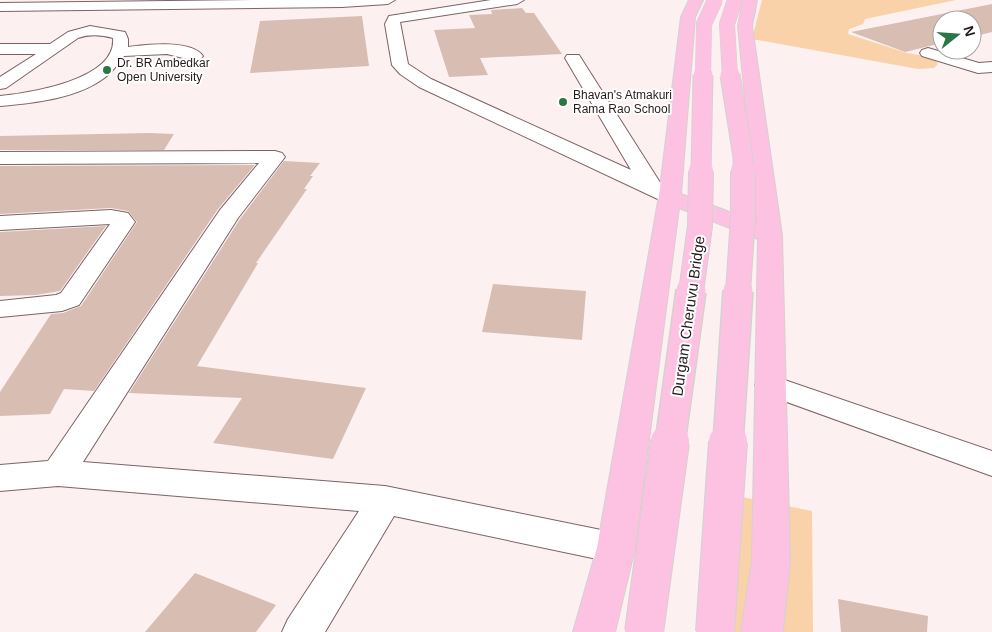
<svg xmlns="http://www.w3.org/2000/svg" width="992" height="632" font-family="Helvetica,sans-serif">
<rect width="100%" height="100%" fill="#fdf0f1"/>
<path fill="#f9d2a9" d="M762 0H956L865 19 863 24 849 29 848 34 907 53 925 56 935 60 938 64 934 68 918 69 752 39Z
M727 494 812 511 813 632H720Z"/>
<path fill="#d8bdb3" d="M992 4V32L972 37V20H942V43L905 52 851 32Z
M522 8 526 13H534L562 54 480 58 488 75 449 77 434 30 475 28 469 15 492 14 491 10Z
M362 16 369 66 250 73 260 21Z
M150 133 174 134 164 150H0V136Z
M284 161 320 163 310 176H313L304 189H307L256 263H258L197 366 366 388 333 459 213 443 242 398 129 393 240 219Z
M255 165 218 209 94 391 64 389 50 414 0 416V392L51 314 63 313 81 306 137 222 128 211 111 208 0 214V166Z
M106 226 60 291 36 295 0 296V232Z
M493 284 586 291 582 340 482 332Z
M195 573 276 605 256 632H145Z
M838 599 928 616 927 632H841Z"/>
<g fill="none" stroke-linecap="round" stroke-linejoin="round">
<defs>
<path id="minor" d="M253 0H395L388 4 342 7 0 11V3Z
M491 0H524L517 4 400 22 408 64 431 79 631 170 565 58 567 55H579L661 184 678 191 681 196 678 201 670 203 662 201 419 87 400 74 392 65 385 24 389 16Z
M90 26 125 32 128 39V47C146 45 191 39 203 56L201 59 195 61 167 54 124 56C119 62 114 70 108 75 81 98 35 103 0 106V96C29 93 117 80 113 38 102 35 89 34 78 38L6 88 0 89V77L36 54H0V44H50L68 32Z
M928 48 979 63 992 62V72L978 73 922 56 920 53 922 50Z
M275 151 282 153 285 157 238 218 83 462 385 486 616 533 629 537 635 548 629 559 616 563 394 516 325 632H282L288 619 359 511 58 486 0 491V465L48 461 220 210 259 163 0 164V152Z
M111 210 128 213 135 222 79 305 62 311 0 317V301L56 295 61 293 110 224 0 230V216Z
M770 375 992 451V476L759 392 755 385 759 378Z"/>
<path id="major" d="M689 0H703L695 17 681 194 757 222 738 26 743 0H757L752 26 782 235 790 561 783 632H741L752 561 758 239 679 208 635 548 615 632H573L597 548 659 196 681 17Z"/>
</defs>
<use href="#minor" stroke="#7d6364" stroke-width="2"/>
<use href="#major" stroke="#d4d1d1" stroke-width="2"/>
<use href="#minor" fill="#fff" fill-rule="evenodd"/>
<use href="#major" fill="#fdc2e2" fill-rule="evenodd"/>
<defs>
<path id="major-bridge-far4" d="M703 77 704 24 715 0
M730 77 727 24 735 0"/>
<path id="major-bridge-far3" d="M730 75 743 157V172
M701 172 703 75"/>
<path id="major-bridge-far2" d="M691 292 700 226 701 171
M738 292 743 217V171"/>
<path id="major-bridge-far1" d="M670 443 691 291
M728 443 738 291"/>
<path id="major-bridge" d="M644 632 670 442
M715 632 728 442"/>
</defs>
<use href="#major-bridge-far4" stroke="#d4d1d1" stroke-width="16" stroke-linecap="butt"/>
<use href="#major-bridge-far3" stroke="#d4d1d1" stroke-width="21" stroke-linecap="butt"/>
<use href="#major-bridge-far2" stroke="#d4d1d1" stroke-width="26" stroke-linecap="butt"/>
<use href="#major-bridge-far1" stroke="#d4d1d1" stroke-width="32" stroke-linecap="butt"/>
<use href="#major-bridge" stroke="#d4d1d1" stroke-width="40" stroke-linecap="butt"/>
<use href="#major-bridge-far4" stroke="#fdc2e2" stroke-width="15"/>
<use href="#major-bridge-far3" stroke="#fdc2e2" stroke-width="19"/>
<use href="#major-bridge-far2" stroke="#fdc2e2" stroke-width="24"/>
<use href="#major-bridge-far1" stroke="#fdc2e2" stroke-width="29"/>
<use href="#major-bridge" stroke="#fdc2e2" stroke-width="38"/>
</g>
<g fill="#2b7645" stroke="#fff" stroke-width="2">
<circle cx="107" cy="70" r="5"/>
<circle cx="563" cy="102" r="5"/>
</g>
<g text-anchor="middle" dominant-baseline="central" stroke-width="4" stroke-linejoin="round" paint-order="stroke">
<g font-size="12" fill="#261b1b" stroke="#fff" text-anchor="start">
<text x="117" y="63">Dr. BR Ambedkar<tspan x="117" dy="14">Open University</tspan></text>
<text x="573" y="95">Bhavan's Atmakuri<tspan x="573" dy="14">Rama Rao School</tspan></text>
</g>
<g font-size="15" fill="#261b1b" stroke="#fff">
<text transform="translate(688 316) rotate(-82)">Durgam Cheruvu Bridge</text>
</g>
</g>
<g transform="translate(957 35) rotate(73)"><circle r="24" fill="#ffffff" stroke="#a8a4a4"/>
<path d="M0-4L9 19L0 12L-9 19Z" fill="#2b7645"/>
<text y="-8" font-size="14" font-weight="bold" text-anchor="middle" fill="#261b1b">N</text>
</g>
</svg>
